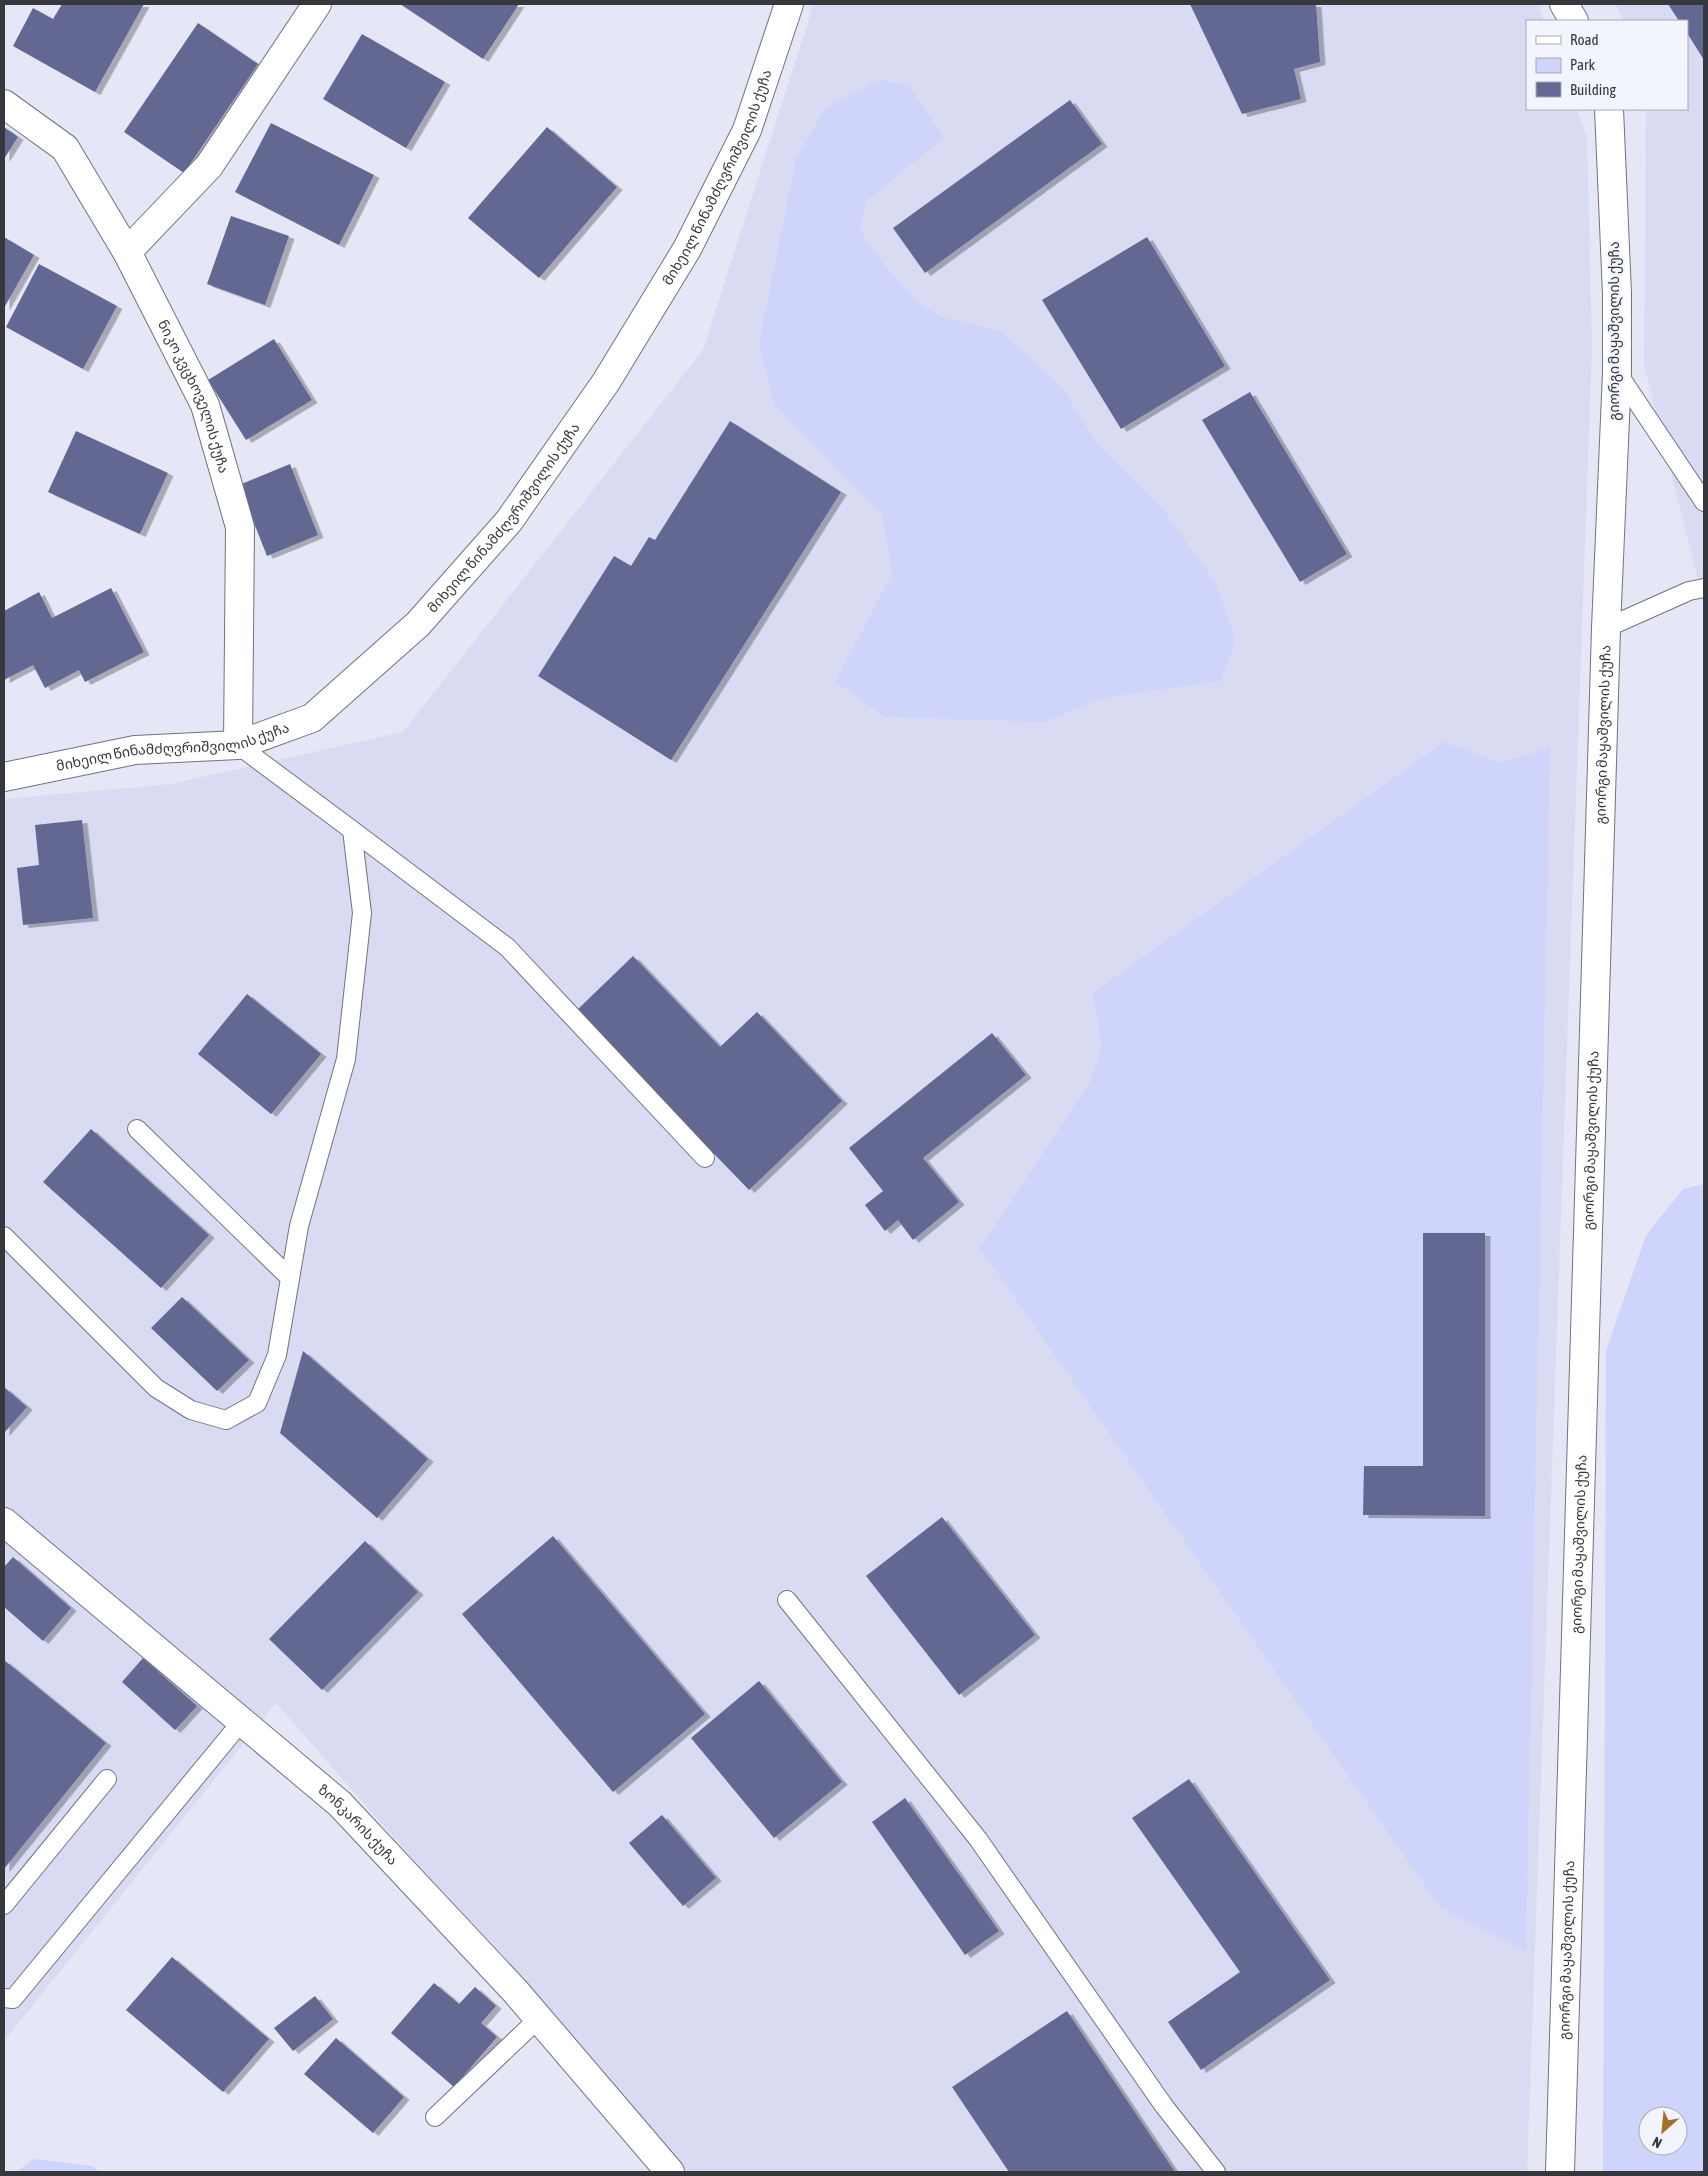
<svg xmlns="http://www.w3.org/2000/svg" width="1708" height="2176" font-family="'Asap Condensed','Noto Sans Georgian',sans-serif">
<defs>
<filter id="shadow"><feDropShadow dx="5.5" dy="3" stdDeviation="0" flood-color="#0004"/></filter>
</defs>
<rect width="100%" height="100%" fill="#e5e7f6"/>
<path fill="#d8dbf1" d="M812 4H1538L1544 21H1527V109H1577L1587 138 1592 346 1527 2172H687L276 1703 4 2041V799L171 784 403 732 703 350 809 19Z
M1616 4H1704V605L1644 365 1646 109H1687V21H1623Z"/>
<path fill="#cfd4fb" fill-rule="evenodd" d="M879 80 909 86 944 138 867 200 860 229 876 255 916 301 941 317 999 331 1062 387 1096 443 1162 508 1215 582 1236 640 1221 681 1102 698 1045 722 885 717 835 681 892 575 883 515 774 404 759 343 796 159 825 109Z
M1444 742 1500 763 1550 748 1526 1951 1440 1907 980 1248 1091 1081 1102 1046 1093 993Z
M1704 1184V2172H1603L1606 1351 1646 1235 1683 1189ZM1648 2116H1678V2146H1648Z
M34 2159 92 2166 100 2172H16Z"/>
<path fill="#646893" filter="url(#shadow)" d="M62 4H144L95 92 13 46 33 8 53 19Z
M400 4H519L483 59Z
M1190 4H1316L1320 62 1294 69 1301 99 1242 114Z
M1668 4H1704V60L1687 33V21H1679Z
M198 23 258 64 184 173 124 132Z
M362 34 445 82 406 148 323 99Z
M1070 100 1102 144 925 273 893 228Z
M271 123 374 175 339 245 235 192Z
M4 127 18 137 4 159Z
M547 127 617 187 539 278 468 218Z
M231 216 289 236 265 305 207 284Z
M4 237 34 255 4 308Z
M1147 237 1225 366 1121 429 1042 300Z
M39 264 117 306 83 369 6 327Z
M274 339 312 400 246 440 208 380Z
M1250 392 1347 554 1300 582 1202 420Z
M730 421 841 492 671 760 538 676 614 556 631 566 649 537 655 540Z
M76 431 168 473 140 534 48 492Z
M290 464 318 535 267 556 239 485Z
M111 588 144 652 85 682 79 670 45 688 33 665 4 680V611L39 592 52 618Z
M82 820 93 918 23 925 17 868 39 865 35 825Z
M633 956 720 1047 757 1012 842 1101 749 1190 576 1011Z
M247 994 321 1054 271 1114 198 1054Z
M992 1033 1026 1075 923 1158 959 1202 913 1240 898 1220 885 1231 865 1205 883 1191 849 1148Z
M91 1129 209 1235 161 1288 43 1182Z
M1423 1233H1485V1516L1363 1515 1364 1466H1423Z
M182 1297 249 1360 217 1391 151 1328Z
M303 1351 428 1459 377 1518 280 1433Z
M4 1387 27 1407 4 1433Z
M942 1517 1035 1635 959 1695 866 1576Z
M553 1536 705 1714 613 1792 462 1614Z
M365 1541 418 1592 322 1690 269 1639Z
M13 1557 71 1608 43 1641 4 1607V1567Z
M143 1658 197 1706 175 1730 122 1682Z
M4 1660 106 1743 4 1869Z
M759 1681 842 1782 774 1838 691 1738Z
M1189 1779 1330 1980 1201 2070 1168 2022 1240 1972 1132 1818Z
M905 1798 999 1931 965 1955 872 1822Z
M662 1815 716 1878 683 1906 629 1843Z
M172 1957 269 2039 223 2092 126 2010Z
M434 1983 459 2004 475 1987 496 2006 481 2023 497 2037 454 2087 391 2033Z
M315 1996 333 2019 293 2051 274 2028Z
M1067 2011 1175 2172H1009L952 2087Z
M336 2038 404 2097 373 2133 304 2074Z"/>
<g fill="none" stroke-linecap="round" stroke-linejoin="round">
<defs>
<path id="service" d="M1617 372 1704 502
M1606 628 1689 591 1704 588
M352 830 507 947 705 1158
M137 1129 290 1278
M4 1236 156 1388 191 1410 226 1420 257 1403 277 1355 299 1226 346 1059 362 913 352 830 238 745
M787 1600 978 1839 1164 2106 1216 2172
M4 1905 107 1779
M4 1998 13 1999 242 1721
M435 2117 539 2018"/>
<g id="minor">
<path id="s1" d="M4 104 65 148 127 252 205 405 240 527 238 745"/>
<path d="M127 252 209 166 317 4"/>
<path id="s2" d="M4 777 135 750 238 745 312 718 418 624 509 521 606 382 687 249 747 130 789 4"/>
<path id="s3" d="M4 1522 340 1804 516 1992 670 2172"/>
</g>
<g id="tertiary">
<path d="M1564 4 1574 21"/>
<path id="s4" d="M1560 2172 1606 628 1617 372V294L1609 109"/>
</g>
</defs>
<use href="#service" stroke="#717380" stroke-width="20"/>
<use href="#minor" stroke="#717380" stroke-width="30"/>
<use href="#tertiary" stroke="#717380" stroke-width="30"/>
<use href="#service" stroke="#fff" stroke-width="18"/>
<use href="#minor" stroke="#fff" stroke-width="28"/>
<use href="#tertiary" stroke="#fff" stroke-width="28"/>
</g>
<g text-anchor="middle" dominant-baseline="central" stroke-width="5" stroke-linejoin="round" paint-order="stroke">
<g font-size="14" fill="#37383e" stroke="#f3f5fe">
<text stroke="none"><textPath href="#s2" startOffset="998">მიხეილ წინამძღვრიშვილის ქუჩა</textPath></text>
<text transform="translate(1614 331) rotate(-90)">გიორგი მაყაშვილის ქუჩა</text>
<text stroke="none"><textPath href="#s1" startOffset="356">ნიკო კვცხოველის ქუჩა</textPath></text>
<text stroke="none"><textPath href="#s2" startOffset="594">მიხეილ წინამძღვრიშვილის ქუჩა</textPath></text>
<text stroke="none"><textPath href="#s4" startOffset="1438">გიორგი მაყაშვილის ქუჩა</textPath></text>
<text stroke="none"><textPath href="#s2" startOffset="172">მიხეილ წინამძღვრიშვილის ქუჩა</textPath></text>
<text stroke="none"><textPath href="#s4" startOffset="1032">გიორგი მაყაშვილის ქუჩა</textPath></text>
<text stroke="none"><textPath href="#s4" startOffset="628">გიორგი მაყაშვილის ქუჩა</textPath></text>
<text stroke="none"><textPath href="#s3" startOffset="466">ზონკარის ქუჩა</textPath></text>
<text stroke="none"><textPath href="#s4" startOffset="222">გიორგი მაყაშვილის ქუჩა</textPath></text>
</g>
</g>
<rect width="1708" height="2176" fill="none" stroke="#37383e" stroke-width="10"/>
<rect x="1526" y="20" width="162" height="90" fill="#f3f5fe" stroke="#a8a9b1"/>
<rect x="1536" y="36" width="25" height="8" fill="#ffffff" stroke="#a8a9b1"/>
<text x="1570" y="45" font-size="15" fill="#37383e">Road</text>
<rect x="1536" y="58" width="25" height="15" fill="#cfd4fb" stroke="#a8a9b1"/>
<text x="1570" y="70" font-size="15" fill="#37383e">Park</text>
<rect x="1536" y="82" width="25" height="15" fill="#646893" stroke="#a8a9b1"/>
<text x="1570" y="95" font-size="15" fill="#37383e">Building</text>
<g transform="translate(1663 2131) rotate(207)"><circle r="24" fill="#f3f5fe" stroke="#a8a9b1"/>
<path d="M0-4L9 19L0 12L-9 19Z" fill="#a5702a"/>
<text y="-8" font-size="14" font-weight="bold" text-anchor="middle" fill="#37383e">N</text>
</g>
</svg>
